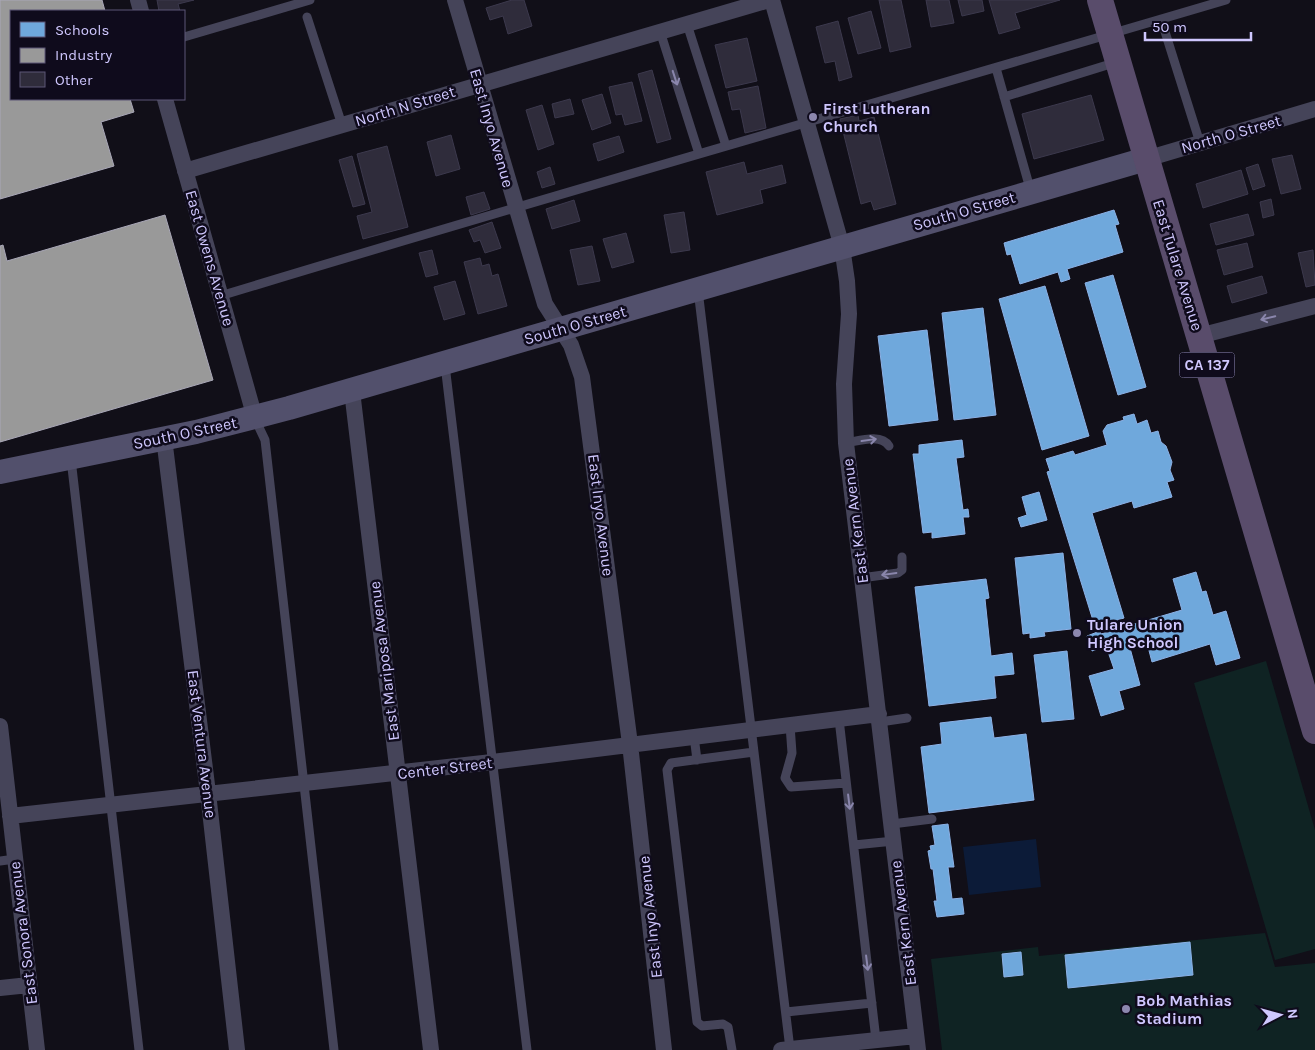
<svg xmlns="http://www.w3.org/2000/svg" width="1315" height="1050" font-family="Karla,sans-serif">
<rect width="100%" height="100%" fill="#110f18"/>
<path fill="#0f2323" d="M1266 661 1315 830V949L1275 960 1194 683Z
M1265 933 1275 967 1315 963V1050H942L931 959 1038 947 1039 956Z"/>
<path fill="#0c1b38" d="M1036 839 1041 887 969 895 963 847Z"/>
<path fill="#6fa8dc" stroke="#8cb1e6" d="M1114 210 1119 224 1115 225 1123 252 1067 269 1070 279 1061 282 1058 272 1020 284 1011 254 1007 255 1004 243Z
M1113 275 1146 387 1118 395 1085 283Z
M1045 286 1089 436 1042 450 999 299Z
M983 308 996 415 954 420 942 313Z
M927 330 938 420 889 426 878 336Z
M1134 414 1137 424 1147 420 1151 433 1158 431 1161 442 1166 446 1172 462 1170 470 1174 480 1167 482 1172 497 1134 508 1132 501 1092 513 1124 618 1095 627 1047 472 1050 471 1046 459 1073 451 1075 455 1107 445 1103 431 1107 425 1124 420 1123 417Z
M962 440 964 457 956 458 963 510 968 509 969 517H963L965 534 932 538V532L923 533 913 454H919V445Z
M1039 492 1047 520 1021 527 1018 518 1027 515 1022 497Z
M1063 553 1071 629 1044 632 1045 636 1030 638V633L1023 634 1015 558Z
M1196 572 1202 592 1206 591 1213 615 1226 611 1240 658 1216 665 1210 644 1152 662 1147 643 1130 648 1140 685 1119 691 1124 709 1101 716 1089 676 1114 669 1106 646 1092 651 1087 636 1100 631 1101 634 1182 610 1173 579Z
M986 579 989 598 985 599 991 656 1012 653 1014 674 994 676 996 698 929 706 915 587Z
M1067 651 1074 719 1042 722 1034 655Z
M991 717 994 738 1026 734 1034 800 929 813 921 747 942 744 940 723Z
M948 824 954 867H948L952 899 962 898 964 914 937 917 934 901H937L933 869H931L928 851 931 850 930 846 935 845 932 826Z
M1190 942 1193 975 1068 988 1065 955Z
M1021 952 1023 975 1004 977 1002 954Z"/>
<path fill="#999" stroke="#a9a7b7" d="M0 0H102L105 11H11V99H130L134 112 101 122 114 166 0 199Z
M165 215 213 380 0 442V246L3 245 7 261Z"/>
<path fill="#2f2c3b" stroke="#3c394d" d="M157 0H194L178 4 180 11H159Z
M512 0H524L532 26 508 34 503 16 490 20 486 8Z
M879 0H901L911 47 890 52Z
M926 0H949L954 23 931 27Z
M958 0H982L984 11 962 16Z
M989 0H1060L1015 13 1020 28 999 34Z
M871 11 881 48 858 54 848 18Z
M838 21 852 77 839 81 835 61 825 63 816 27Z
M747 38 757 81 726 88 715 45Z
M652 70 671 139 657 143 638 74Z
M632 82 642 121 625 125 622 114 616 115 609 87Z
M758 86 766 128 745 133 740 109 732 110 728 92Z
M602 94 611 123 592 130 582 100Z
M1091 95 1104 140 1034 159 1022 114Z
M570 99 574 114 555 118 552 104Z
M542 105 554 144 538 150 526 110Z
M858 115 859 121 874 117 896 204 874 210 871 201 861 204 840 119Z
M451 135 460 169 436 176 427 142Z
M619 136 624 152 598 161 593 144Z
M387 146 408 227 363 239 357 216 372 212 357 154Z
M1292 155 1301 189 1281 194 1272 159Z
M352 156 365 204 353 207 339 160Z
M744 162 747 174 782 165 786 183 760 190 763 203 717 215 706 172Z
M1258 164 1265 186 1253 190 1246 168Z
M550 167 555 184 542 188 537 172Z
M1241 170 1248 194 1203 208 1196 184Z
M484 192 490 209 471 215 466 197Z
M1271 199 1274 215 1263 218 1260 202Z
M574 200 580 221 552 229 546 209Z
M684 212 690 250 671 253 664 215Z
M1248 214 1254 235 1216 245 1210 224Z
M492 222 501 248 485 253 480 240 474 242 469 230Z
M626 233 634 262 612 268 603 239Z
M1247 243 1253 267 1224 275 1217 250Z
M592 246 600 281 578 285 570 250Z
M432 250 438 274 426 277 419 253Z
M1313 250 1315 285 1306 287 1298 253Z
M480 258 482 266 489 264 492 276 498 274 507 306 478 314 464 262Z
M1262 276 1267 293 1232 303 1227 286Z
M455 281 465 314 444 320 434 287Z"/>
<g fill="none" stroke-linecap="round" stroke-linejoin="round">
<path stroke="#454459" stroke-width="9" d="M307 17 342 125
M1161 19 1200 143
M687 24 726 146
M660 31 699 154
M184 37 310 0
M996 68 1031 192
M1004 97 1117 62
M698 290 790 1049
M220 296C555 194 891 99 1226 0
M445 365 527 1050
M255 419 265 440 334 1050
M846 443C859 441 881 433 889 446
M71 459 139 1050
M861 578 898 573 902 570V557
M839 719 876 1040
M880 722 907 718
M790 725 792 753 785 778 791 787 846 783
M694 736 697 760
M892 824 932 819
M854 845 894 841
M0 861 15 859
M786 1012 872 1003
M732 1050 728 1027 723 1024 702 1026 697 1022 667 770 671 763 754 752"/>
<path stroke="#454459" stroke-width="16" d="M138 0 141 11
M455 0 545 304 571 345 582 377 630 744 664 1050
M772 0 842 247 847 281 849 314 844 384 846 443 918 1050
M165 99 255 418
M1146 159 1315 109
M185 171 769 0
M1199 336 1315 306
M352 391 431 1050
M164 438 208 793 237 1050
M0 726 37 1050
M10 816 492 762 879 714
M0 988 29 985
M781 1050 916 1036"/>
<path stroke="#52506c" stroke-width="24" d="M0 472 196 432 289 408 1146 159"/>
<path stroke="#594c6b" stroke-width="26" d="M1100 0 1315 731"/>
</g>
<defs><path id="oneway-shaft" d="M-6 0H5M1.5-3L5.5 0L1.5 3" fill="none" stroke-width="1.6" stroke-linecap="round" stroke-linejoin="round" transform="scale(1.25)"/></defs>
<g stroke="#8a86ac">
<use href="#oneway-shaft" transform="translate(675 78) rotate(72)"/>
<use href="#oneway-shaft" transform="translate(1268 318) rotate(166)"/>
<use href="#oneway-shaft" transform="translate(869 440) rotate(-8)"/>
<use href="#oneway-shaft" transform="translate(889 574) rotate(172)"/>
<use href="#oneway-shaft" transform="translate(849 802) rotate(83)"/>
<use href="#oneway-shaft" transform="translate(867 963) rotate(83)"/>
</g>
<g fill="#8c87ae" stroke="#0f0b1c" stroke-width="2">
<circle cx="813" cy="117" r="5"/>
<circle cx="1077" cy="633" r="5"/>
<circle cx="1126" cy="1009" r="5"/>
</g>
<g text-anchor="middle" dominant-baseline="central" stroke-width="5" stroke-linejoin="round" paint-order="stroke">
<rect fill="#0f0b1c" stroke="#958fba" stroke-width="1" x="1179.5" y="352.5" width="55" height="25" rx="4"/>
<g font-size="15" font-weight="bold" fill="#cfc7fe">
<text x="1207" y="365">CA 137</text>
</g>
<g font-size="16" fill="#cfc7fe" stroke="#0f0b1c">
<text transform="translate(405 106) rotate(-17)">North N Street</text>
<text transform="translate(492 128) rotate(74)">East Inyo Avenue</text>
<text transform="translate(1231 134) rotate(-16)">North O Street</text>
<text transform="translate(964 211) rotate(-16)">South O Street</text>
<text transform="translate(210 258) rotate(74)">East Owens Avenue</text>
<text transform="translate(1178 265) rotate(73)">East Tulare Avenue</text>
<text transform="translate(575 325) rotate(-16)">South O Street</text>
<text transform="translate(185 433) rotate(-12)">South O Street</text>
<text transform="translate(601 515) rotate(83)">East Inyo Avenue</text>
<text transform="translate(855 521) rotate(-97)">East Kern Avenue</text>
<text transform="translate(384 661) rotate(-97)">East Mariposa Avenue</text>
<text transform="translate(202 744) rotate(83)">East Ventura Avenue</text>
<text transform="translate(445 768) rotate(-7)">Center Street</text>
<text transform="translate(650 917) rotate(-96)">East Inyo Avenue</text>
<text transform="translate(903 923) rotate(-97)">East Kern Avenue</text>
<text transform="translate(23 933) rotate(-97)">East Sonora Avenue</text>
</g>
<g font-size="16" font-weight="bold" fill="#cfc7fe" stroke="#0f0b1c" text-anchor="start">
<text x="823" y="108">First Lutheran<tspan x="823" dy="18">Church</tspan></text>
<text x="1087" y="624">Tulare Union<tspan x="1087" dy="18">High School</tspan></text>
<text x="1136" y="1000">Bob Mathias<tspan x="1136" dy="18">Stadium</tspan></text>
</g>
</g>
<rect x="10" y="10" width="175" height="90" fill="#0f0b1c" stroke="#5c5676"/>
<rect x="20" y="22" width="25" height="15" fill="#6fa8dc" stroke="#5c5676"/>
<text x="55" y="35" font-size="15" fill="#cfc7fe">Schools</text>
<rect x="20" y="48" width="25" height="15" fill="#999999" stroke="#5c5676"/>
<text x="55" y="60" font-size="15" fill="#cfc7fe">Industry</text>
<rect x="20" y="72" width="25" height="15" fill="#2f2c3b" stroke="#5c5676"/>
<text x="55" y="85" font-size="15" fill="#cfc7fe">Other</text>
<g transform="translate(1280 1015) rotate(84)" stroke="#0f0b1c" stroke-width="4" paint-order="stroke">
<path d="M0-4L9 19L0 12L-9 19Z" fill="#cfc7fe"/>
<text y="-8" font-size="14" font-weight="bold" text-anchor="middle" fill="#cfc7fe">N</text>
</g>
<path d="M1145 32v8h106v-8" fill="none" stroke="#cfc7fe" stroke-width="2.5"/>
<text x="1152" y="32" font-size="15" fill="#cfc7fe" stroke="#0f0b1c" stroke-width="4" paint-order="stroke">50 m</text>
</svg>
